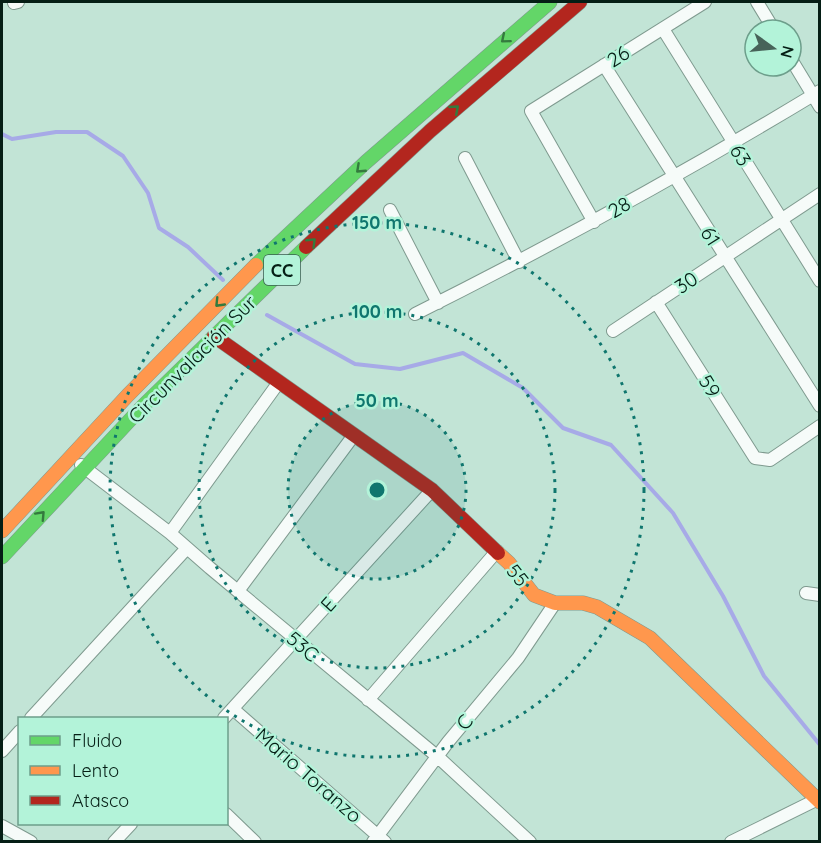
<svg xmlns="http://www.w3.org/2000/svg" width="821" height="843" font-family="Quicksand,sans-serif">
<rect width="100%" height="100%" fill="#c2e4d6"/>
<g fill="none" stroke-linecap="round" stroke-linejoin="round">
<path stroke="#a7aae7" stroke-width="4" d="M2 134 12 139 56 132H87L123 156 148 193 159 228 188 247 223 280
M267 315 355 364 400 369 463 353 523 388 563 428 611 445 673 513 723 596 764 676 820 745"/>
<defs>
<path id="street" d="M757 2 774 30
M14 3 18 2
M663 29 820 281
M791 59 820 107
M604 65 820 406
M465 158 519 262
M390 210 438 303
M594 222 531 111 705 2
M656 302 755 458 770 460 820 426
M415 314C553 245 688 171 820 91
M613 331 820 194
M81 465 170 533 210 568 438 757 530 842
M170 533 279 382
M238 591 354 435
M806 593 820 595
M368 700 497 551
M233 709 385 842
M31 718 187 548
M224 718 432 490
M2 751 20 731
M226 814 255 842
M2 826 31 842
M114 842 131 824
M373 842 448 742 518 658 555 603
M731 842 820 798"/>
<path id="fast" d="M256 265 366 162 550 2
M2 557 143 406 306 247"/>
<path id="slow" d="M2 531 128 395 256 265
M498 553 509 563 534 595 555 603H583L597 607 650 638 820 802"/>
<path id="jam" d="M306 247 430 131 580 2
M214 336 432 490 498 553"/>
</defs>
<use href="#street" stroke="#7f9a8f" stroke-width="14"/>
<use href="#fast" stroke="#7f9a8f" stroke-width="15"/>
<use href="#slow" stroke="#7f9a8f" stroke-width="15"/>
<use href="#jam" stroke="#7f9a8f" stroke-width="15"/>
<use href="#street" stroke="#f6fbf9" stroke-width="12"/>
<use href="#fast" stroke="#63d668" stroke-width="14"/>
<use href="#slow" stroke="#ff974d" stroke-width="14"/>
<use href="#jam" stroke="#b3261e" stroke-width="14"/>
</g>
<defs><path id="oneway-chevron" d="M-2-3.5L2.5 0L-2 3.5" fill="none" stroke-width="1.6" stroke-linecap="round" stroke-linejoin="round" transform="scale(1.5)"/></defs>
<g stroke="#347a3e">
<use href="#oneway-chevron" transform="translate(505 39) rotate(140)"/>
<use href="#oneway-chevron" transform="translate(455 109) rotate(-41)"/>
<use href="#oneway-chevron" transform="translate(360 169) rotate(137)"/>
<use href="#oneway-chevron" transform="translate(312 242) rotate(-44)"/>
<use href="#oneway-chevron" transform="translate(219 303) rotate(134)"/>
<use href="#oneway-chevron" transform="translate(41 515) rotate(-47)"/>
</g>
<circle cx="377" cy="490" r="89" fill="#0f766e" fill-opacity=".12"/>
<g fill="none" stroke="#0f766e" stroke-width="3" stroke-dasharray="3 6">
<circle cx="377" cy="490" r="89"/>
<circle cx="377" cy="490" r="178"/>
<circle cx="377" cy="490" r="267"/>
</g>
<g text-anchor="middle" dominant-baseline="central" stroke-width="5" stroke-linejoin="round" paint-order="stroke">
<rect fill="#b3f3d9" stroke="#395e50" stroke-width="1.5" x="264" y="255" width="36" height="30" rx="4.5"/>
<g font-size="18" font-weight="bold" fill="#051e15">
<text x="282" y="270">CC</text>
</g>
<g font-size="20" fill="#051e15" stroke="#b3f3d9">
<text transform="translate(618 56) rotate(-32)">26</text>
<text transform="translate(741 155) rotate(58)">63</text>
<text transform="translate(619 207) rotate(-31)">28</text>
<text transform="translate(711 236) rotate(58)">61</text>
<text transform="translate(686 282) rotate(-33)">30</text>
<text transform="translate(192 359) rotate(-45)">Circunvalación Sur</text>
<text transform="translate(710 386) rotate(58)">59</text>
<text transform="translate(518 575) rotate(51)">55</text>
<text transform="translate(328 604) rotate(-48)">E</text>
<text transform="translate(303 646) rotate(40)">53C</text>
<text transform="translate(464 722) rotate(-52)">C</text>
<text transform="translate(309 775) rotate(41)">Mario Toranzo</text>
</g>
</g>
<circle cx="377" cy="490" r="9" fill="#0f766e" stroke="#b3f3d9" stroke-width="3"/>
<g font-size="18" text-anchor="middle" font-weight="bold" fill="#0f766e" stroke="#b3f3d9" stroke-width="5" stroke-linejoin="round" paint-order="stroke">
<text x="377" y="229">150 m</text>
<text x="377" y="318">100 m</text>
<text x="377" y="407">50 m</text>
</g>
<rect width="821" height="843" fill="none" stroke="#051e15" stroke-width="6"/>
<rect x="18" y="717" width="210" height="108" fill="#b3f3d9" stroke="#6d9e8b" stroke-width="1.5"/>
<rect x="30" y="736" width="30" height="9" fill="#63d668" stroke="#6d9e8b" stroke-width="1.5"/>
<text x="72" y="747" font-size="18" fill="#051e15">Fluido</text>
<rect x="30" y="766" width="30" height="9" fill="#ff974d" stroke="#6d9e8b" stroke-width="1.5"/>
<text x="72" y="777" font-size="18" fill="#051e15">Lento</text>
<rect x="30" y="796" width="30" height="9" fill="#b3261e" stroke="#6d9e8b" stroke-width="1.5"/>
<text x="72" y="807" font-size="18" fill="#051e15">Atasco</text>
<g transform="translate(773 48) rotate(105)"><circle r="28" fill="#b3f3d9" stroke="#6d9e8b" stroke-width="1.5"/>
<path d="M0-4.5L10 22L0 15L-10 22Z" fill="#476359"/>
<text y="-9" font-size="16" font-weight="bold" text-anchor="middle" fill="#051e15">N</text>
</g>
</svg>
